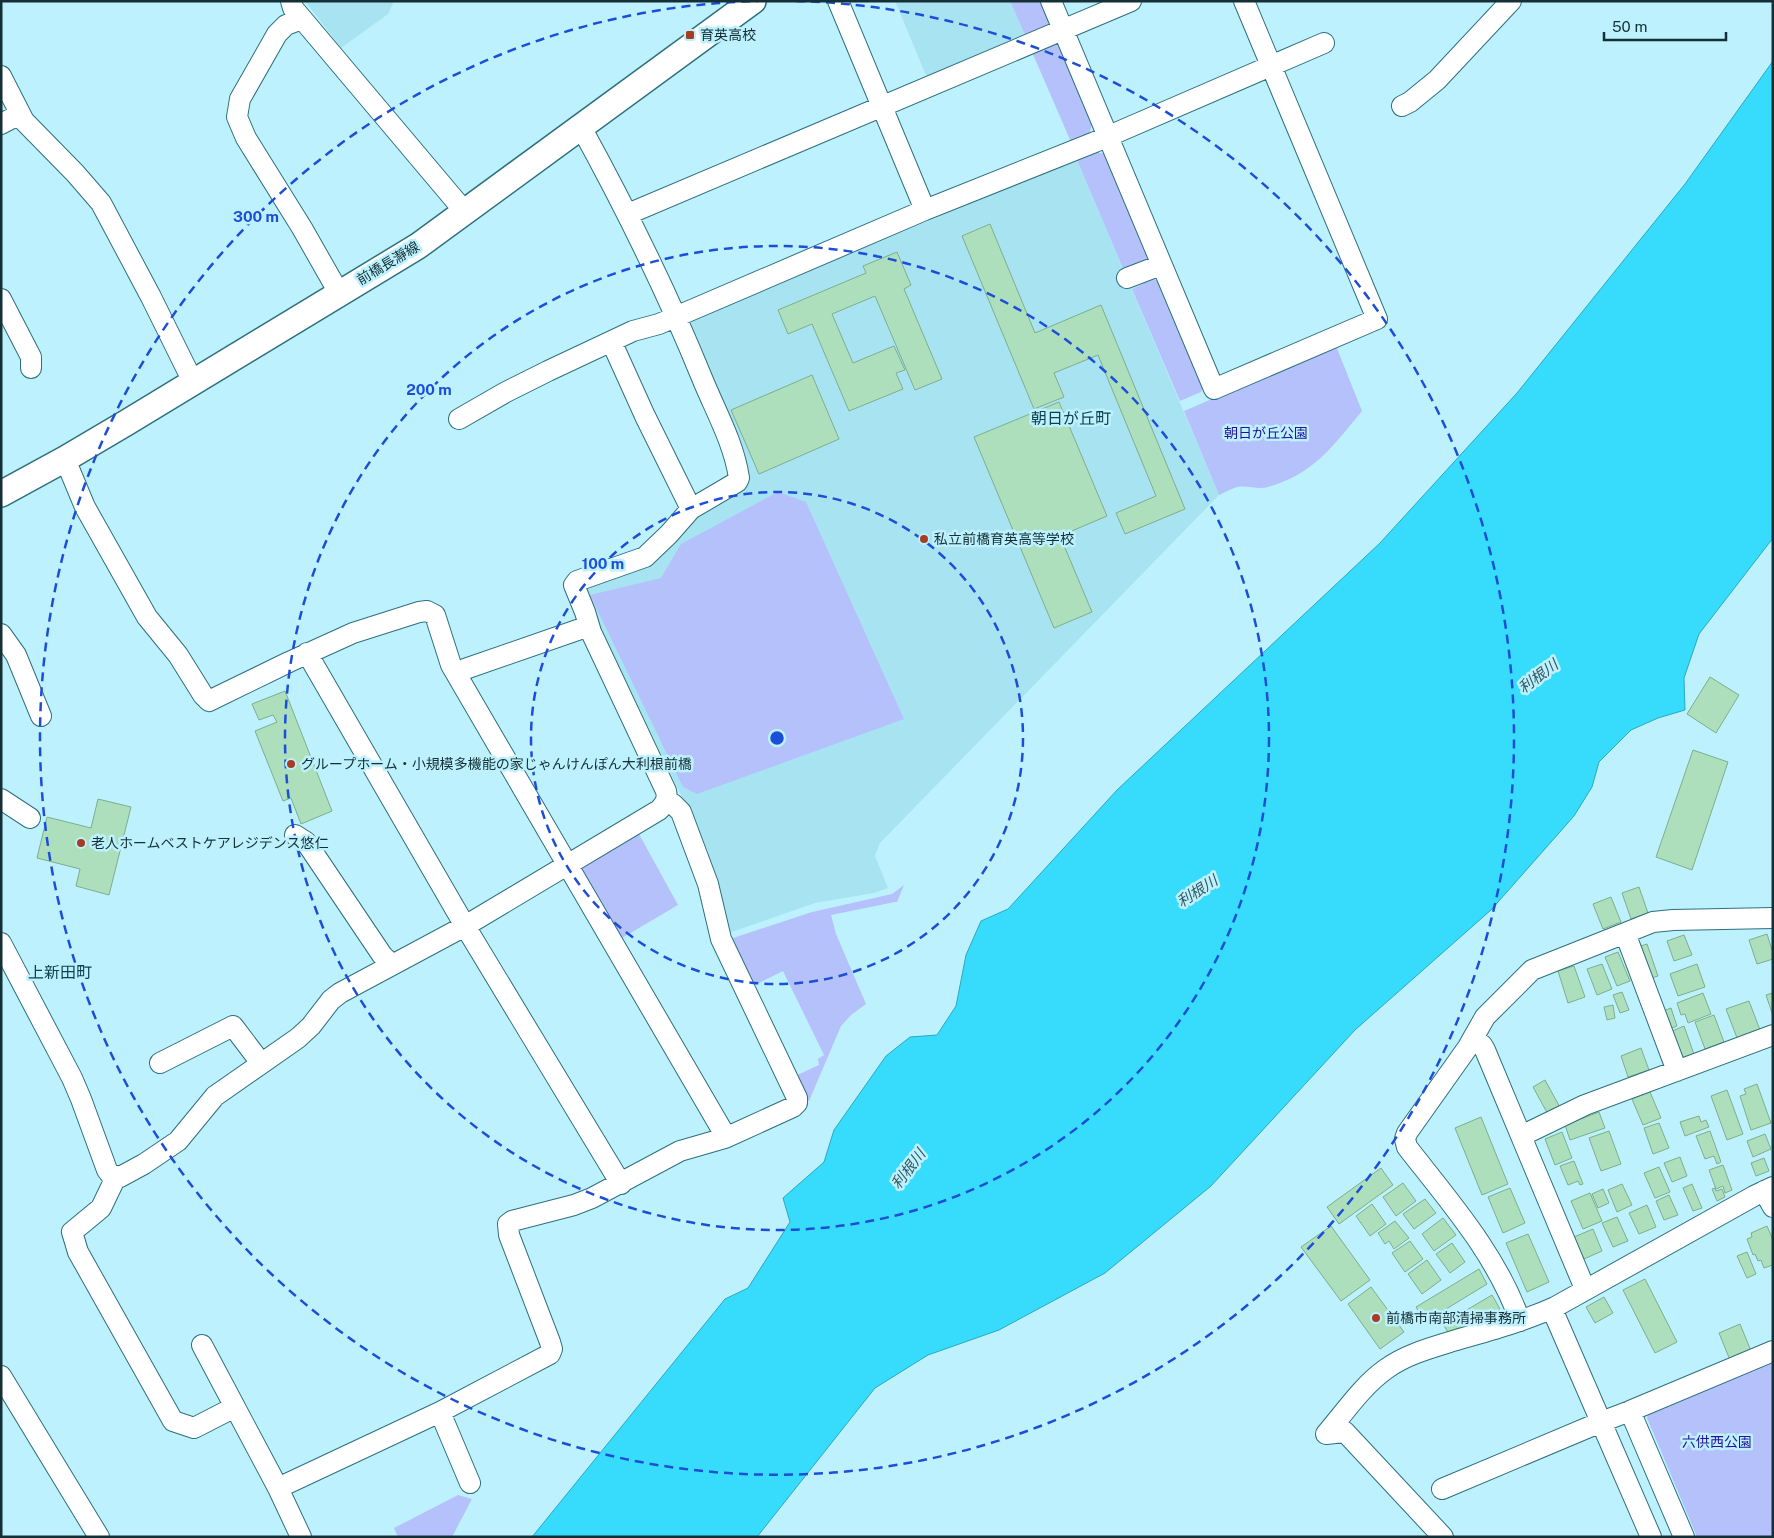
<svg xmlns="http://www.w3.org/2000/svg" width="1774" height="1538" font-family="'Public Sans','Noto Sans JP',sans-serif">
<rect width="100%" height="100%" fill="#bdf1fe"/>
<path fill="#a8e3f1" d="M305 1H394L388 14 341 48Z
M895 1H1010L1026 37 928 80Z
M1077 160 1219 495 880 843 875 856 888 888 874 893 815 903 726 934 705 856 709 853 582 589 695 514 748 483 725 415 690 322 691 319Z"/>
<path fill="#b5c1fb" d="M1010 1H1044L1051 19 1047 29 1026 37Z
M1052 43 1060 47 1092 124 1089 134 1071 142 1032 52Z
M1096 152 1105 154 1148 256 1146 263 1125 273 1077 160Z
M1153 279 1159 281 1203 386 1201 392 1180 401 1132 289Z
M1336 346 1362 411C1333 446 1314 474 1268 487 1258 490 1247 485 1237 487 1231 489 1225 492 1219 495L1184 411Z
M778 492 806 502 904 719 697 794 683 787 590 595 661 578 681 544Z
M639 834 678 905 617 941 579 868Z
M904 885 897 902H895L831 915 836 934 866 1004 851 1015 841 1026 809 1101H807L791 1078 819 1065 818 1059 824 1055 783 971 753 986 730 939 812 912 892 894Z
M1773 1357V1537H1697L1647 1418 1650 1409Z
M458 1495 472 1499 452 1537H398L394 1528Z"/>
<path fill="#37dcfd" stroke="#2ca8c1" d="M1773 61V538L1699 634 1684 678 1685 710 1658 718 1631 730 1599 762 1592 787 1574 816 1491 910 1355 1030 1211 1186 1105 1273 999 1330 928 1355 875 1388 757 1537H532L725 1299 748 1288 790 1222 783 1198 824 1162 834 1130 886 1056 910 1037 937 1035 956 1006 966 955 981 921 1008 909 1117 790 1380 543 1517 393 1685 184Z"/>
<path fill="#addfbd" stroke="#7dae8d" d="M990 224 1035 333 1101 305 1185 509 1125 534 1116 513 1156 496 1098 355 1054 373 1064 397 1034 409 962 236Z
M897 252 911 285 904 289 942 379 915 390 875 296 832 314 853 363 894 346 905 370 896 373 903 389 849 411 812 324 788 334 778 310 866 273 863 266Z
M812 375 839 439 759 474 731 410Z
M1059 402 1107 516 1060 536 1092 612 1054 628 974 437Z
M1710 677 1739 695 1716 733 1687 714Z
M285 691 332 811 301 824 291 798 283 801 255 731 277 722 273 715 259 720 252 704Z
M1693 750 1728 762 1692 870 1656 857Z
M98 799 131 807 109 895 76 886 80 869 37 858 47 817 91 828Z
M1639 887 1648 913 1631 919 1622 893Z
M1611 897 1621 922 1603 929 1593 904Z
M1767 934 1773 953V959L1757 964 1749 940Z
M1684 935 1692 955 1674 961 1667 941Z
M1647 944 1658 976 1646 980 1635 948Z
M1618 952 1630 981 1617 986 1605 957Z
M1602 964 1612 989 1597 995 1587 969Z
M1697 964 1705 987 1678 996 1670 974Z
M1574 966 1585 997 1568 1003 1558 971Z
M1622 992 1629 1010 1620 1013 1613 995Z
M1703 993 1711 1014 1688 1023 1685 1014 1681 1015 1677 1003Z
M1773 993V1016L1766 995Z
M1749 1001 1760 1030 1737 1038 1726 1009Z
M1613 1005 1615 1018 1607 1020 1604 1007Z
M1671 1008 1677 1026 1664 1031 1658 1013Z
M1714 1015 1724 1042 1705 1049 1695 1022Z
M1684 1026 1695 1057 1680 1062 1670 1032Z
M1641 1048 1649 1070 1628 1077 1621 1056Z
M1545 1080 1562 1111 1550 1118 1533 1087Z
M1757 1084 1771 1123 1751 1130 1740 1096 1746 1094 1744 1089Z
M1727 1090 1743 1134 1727 1140 1711 1096Z
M1650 1092 1661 1118 1643 1125 1632 1099Z
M1599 1112 1605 1128 1570 1140 1565 1125Z
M1699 1116 1701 1122 1706 1120 1709 1127 1685 1136 1680 1122Z
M1481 1117 1508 1184 1482 1195 1455 1128Z
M1659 1123 1669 1148 1653 1154 1644 1128Z
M1609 1131 1621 1164 1601 1171 1589 1138Z
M1710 1131 1721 1162 1717 1164 1714 1156 1705 1159 1696 1136Z
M1562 1132 1572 1158 1555 1165 1545 1139Z
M1765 1134 1771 1149 1753 1157 1747 1141Z
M1680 1157 1687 1176 1672 1182 1664 1163Z
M1764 1158 1769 1171 1756 1176 1751 1163Z
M1574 1161 1583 1184 1580 1185 1578 1181 1568 1185 1560 1166Z
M1723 1165 1732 1190 1725 1193 1723 1186 1716 1189 1709 1170Z
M1659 1167 1670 1192 1655 1198 1644 1173Z
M1381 1168 1393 1185 1339 1224 1327 1207Z
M1403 1183 1416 1201 1396 1216 1383 1197Z
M1622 1184 1632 1205 1617 1212 1608 1190Z
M1692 1184 1702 1208 1693 1211 1683 1188Z
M1510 1188 1525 1223 1503 1233 1488 1197Z
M1715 1188 1716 1191 1722 1189 1725 1197 1717 1201 1712 1189Z
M1603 1189 1609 1203 1598 1208 1592 1194Z
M1590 1193 1602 1221 1583 1229 1571 1201Z
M1669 1195 1678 1215 1664 1220 1656 1201Z
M1425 1199 1436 1213 1414 1229 1403 1214Z
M1372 1204 1386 1224 1370 1236 1356 1216Z
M1647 1205 1656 1227 1639 1234 1629 1213Z
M1617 1217 1628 1241 1613 1247 1602 1223Z
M1443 1218 1456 1235 1434 1251 1422 1234Z
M1395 1221 1409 1238 1394 1249 1389 1241 1385 1244 1378 1233Z
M1331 1226 1370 1280 1341 1301 1301 1247Z
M1767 1226 1773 1240V1265L1764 1268 1761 1260 1758 1261 1755 1254 1753 1255 1747 1239 1752 1237 1751 1233Z
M1593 1229 1602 1251 1584 1259 1574 1237Z
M1528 1234 1549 1282 1527 1292 1506 1243Z
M1410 1241 1423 1259 1405 1272 1392 1253Z
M1452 1243 1465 1262 1450 1273 1436 1254Z
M1747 1252 1756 1274 1747 1278 1737 1256Z
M1427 1260 1441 1280 1422 1294 1408 1274Z
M1479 1269 1487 1284 1425 1322 1416 1307Z
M1645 1279 1677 1342 1655 1353 1623 1290Z
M1371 1287 1404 1332 1380 1349 1348 1304Z
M1492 1295 1500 1309 1460 1332 1458 1328 1449 1334 1443 1324Z
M1604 1297 1613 1313 1595 1323 1586 1307Z
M1740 1324 1751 1351 1730 1360 1719 1333Z"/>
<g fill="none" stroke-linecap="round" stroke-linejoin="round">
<defs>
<path id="minor" d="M291 1 293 8 465 212
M838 1 925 210
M1051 1 1214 389 1377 319 1244 1
M302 19 286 25 277 34 240 99 237 117 246 138 302 228 339 293
M1 76 24 121 75 173 101 203 151 297 193 382
M1402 106 1410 102 1437 80 1511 1
M1 124 20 114
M628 214 1131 1
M1127 278 1161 265
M1 299 31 357V368
M612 343 645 416 691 509
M459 419 506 392 548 371 633 331 659 324 925 210 1095 142 1324 43
M65 459 85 507 147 617 178 655 203 695 209 701 289 662 353 633 419 612 427 611 435 615 451 665 722 1130 725 1138
M1 634 16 655 41 716
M307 653 465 926 621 1184
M457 674 465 669 589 626
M1 799 30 818
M295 835 306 842 382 955 391 964
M1625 933 1677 1071
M1 943 72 1078 81 1099 107 1170 110 1174 120 1177 144 1164 178 1141 215 1096 298 1038 311 1026 331 1000 340 993 465 926 659 810C665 804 668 799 666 791L591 632 585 612 574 585 577 581 645 557 669 534 691 509 737 482 739 478C734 443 715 410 702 378 667 292 626 209 581 127
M1474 1039 1482 1045 1485 1050 1583 1284 1587 1289
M160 1063 233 1026 261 1063
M1521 1136 1585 1105 1773 1035
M113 1183 101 1208 72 1232 78 1252 173 1421 194 1428 235 1407
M1764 1191 1773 1207
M1552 1309 1651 1537
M1520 1321C1497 1255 1449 1201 1407 1147L1405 1139 1407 1133 1468 1047 1485 1017 1532 970 1653 922 1673 920 1773 918
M202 1345 278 1488 301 1537
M1 1376 99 1537
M440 1412 470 1483
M1326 1434C1345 1412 1362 1386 1386 1369 1405 1355 1430 1348 1453 1341 1487 1331 1522 1322 1555 1307L1754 1196 1773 1187
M1326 1434 1345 1432 1443 1537
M278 1488 440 1412 550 1354 552 1349 550 1342 509 1235 508 1224 512 1221 574 1205 592 1198 680 1151 725 1138 793 1107 797 1103V1098L721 939 708 884 681 812 673 804 666 801
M1442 1489 1601 1422 1630 1411
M1684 1537 1630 1411 1773 1351"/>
<path id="major" d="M1 494 65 459 126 423 418 246 753 1"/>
</defs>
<use href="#minor" stroke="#2d707e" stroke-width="22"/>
<use href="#major" stroke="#2d707e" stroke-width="28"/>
<use href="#minor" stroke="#fff" stroke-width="20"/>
<use href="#major" stroke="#fff" stroke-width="25"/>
</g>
<g fill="none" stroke="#1d4ed8" stroke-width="2.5" stroke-dasharray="9 6">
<circle cx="777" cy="738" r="246"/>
<circle cx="777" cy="738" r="492"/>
<path d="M796 1A737 737 0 1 1 758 1"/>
</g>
<g fill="#a63d23" stroke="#bdf1fe" stroke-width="2">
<rect x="685" y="30" width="10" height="10" rx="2.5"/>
<circle cx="924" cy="539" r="5"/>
<circle cx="291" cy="764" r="5"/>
<circle cx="81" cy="843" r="5"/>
<circle cx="1376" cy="1318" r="5"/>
</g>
<g text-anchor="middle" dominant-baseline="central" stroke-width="5" stroke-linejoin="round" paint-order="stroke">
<g font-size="14" fill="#143036" stroke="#bdf1fe" text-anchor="start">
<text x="700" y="35">育英高校</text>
<text x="934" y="539">私立前橋育英高等学校</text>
<text x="301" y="764">グループホーム・小規模多機能の家じゃんけんぽん大利根前橋</text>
<text x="91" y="843">老人ホームベストケアレジデンス悠仁</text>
<text x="1386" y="1318">前橋市南部清掃事務所</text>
</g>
<g font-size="14" fill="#143036" stroke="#bdf1fe">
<text transform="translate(388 263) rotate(-31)">前橋長瀞線</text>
</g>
<g font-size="14" fill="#27119c" stroke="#bdf1fe">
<text x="1266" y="433">朝日が丘公園</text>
<text x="1717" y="1442">六供西公園</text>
</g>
<g font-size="15" font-style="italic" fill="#35565d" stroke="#bdf1fe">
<text transform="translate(1538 676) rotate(-37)">利根川</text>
<text transform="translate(1197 891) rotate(-33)">利根川</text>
<text transform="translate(908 1169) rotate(-53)">利根川</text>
</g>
<g font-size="16" fill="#0d434e" stroke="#bdf1fe">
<text x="1071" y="418">朝日が丘町</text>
<text x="60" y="972">上新田町</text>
</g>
</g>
<circle cx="777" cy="738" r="8" fill="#1d4ed8" stroke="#bdf1fe" stroke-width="2.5"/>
<g font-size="15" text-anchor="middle" font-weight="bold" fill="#1d4ed8" stroke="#bdf1fe" stroke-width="5" stroke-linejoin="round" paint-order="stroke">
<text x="256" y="222">300 m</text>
<text x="429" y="395">200 m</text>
<text x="603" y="569">100 m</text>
</g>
<rect width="1774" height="1538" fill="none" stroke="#143036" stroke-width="5"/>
<path d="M1604 32v8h122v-8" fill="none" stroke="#143036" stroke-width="2.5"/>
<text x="1612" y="32" font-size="15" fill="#143036" stroke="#bdf1fe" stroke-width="4" paint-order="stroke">50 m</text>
</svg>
